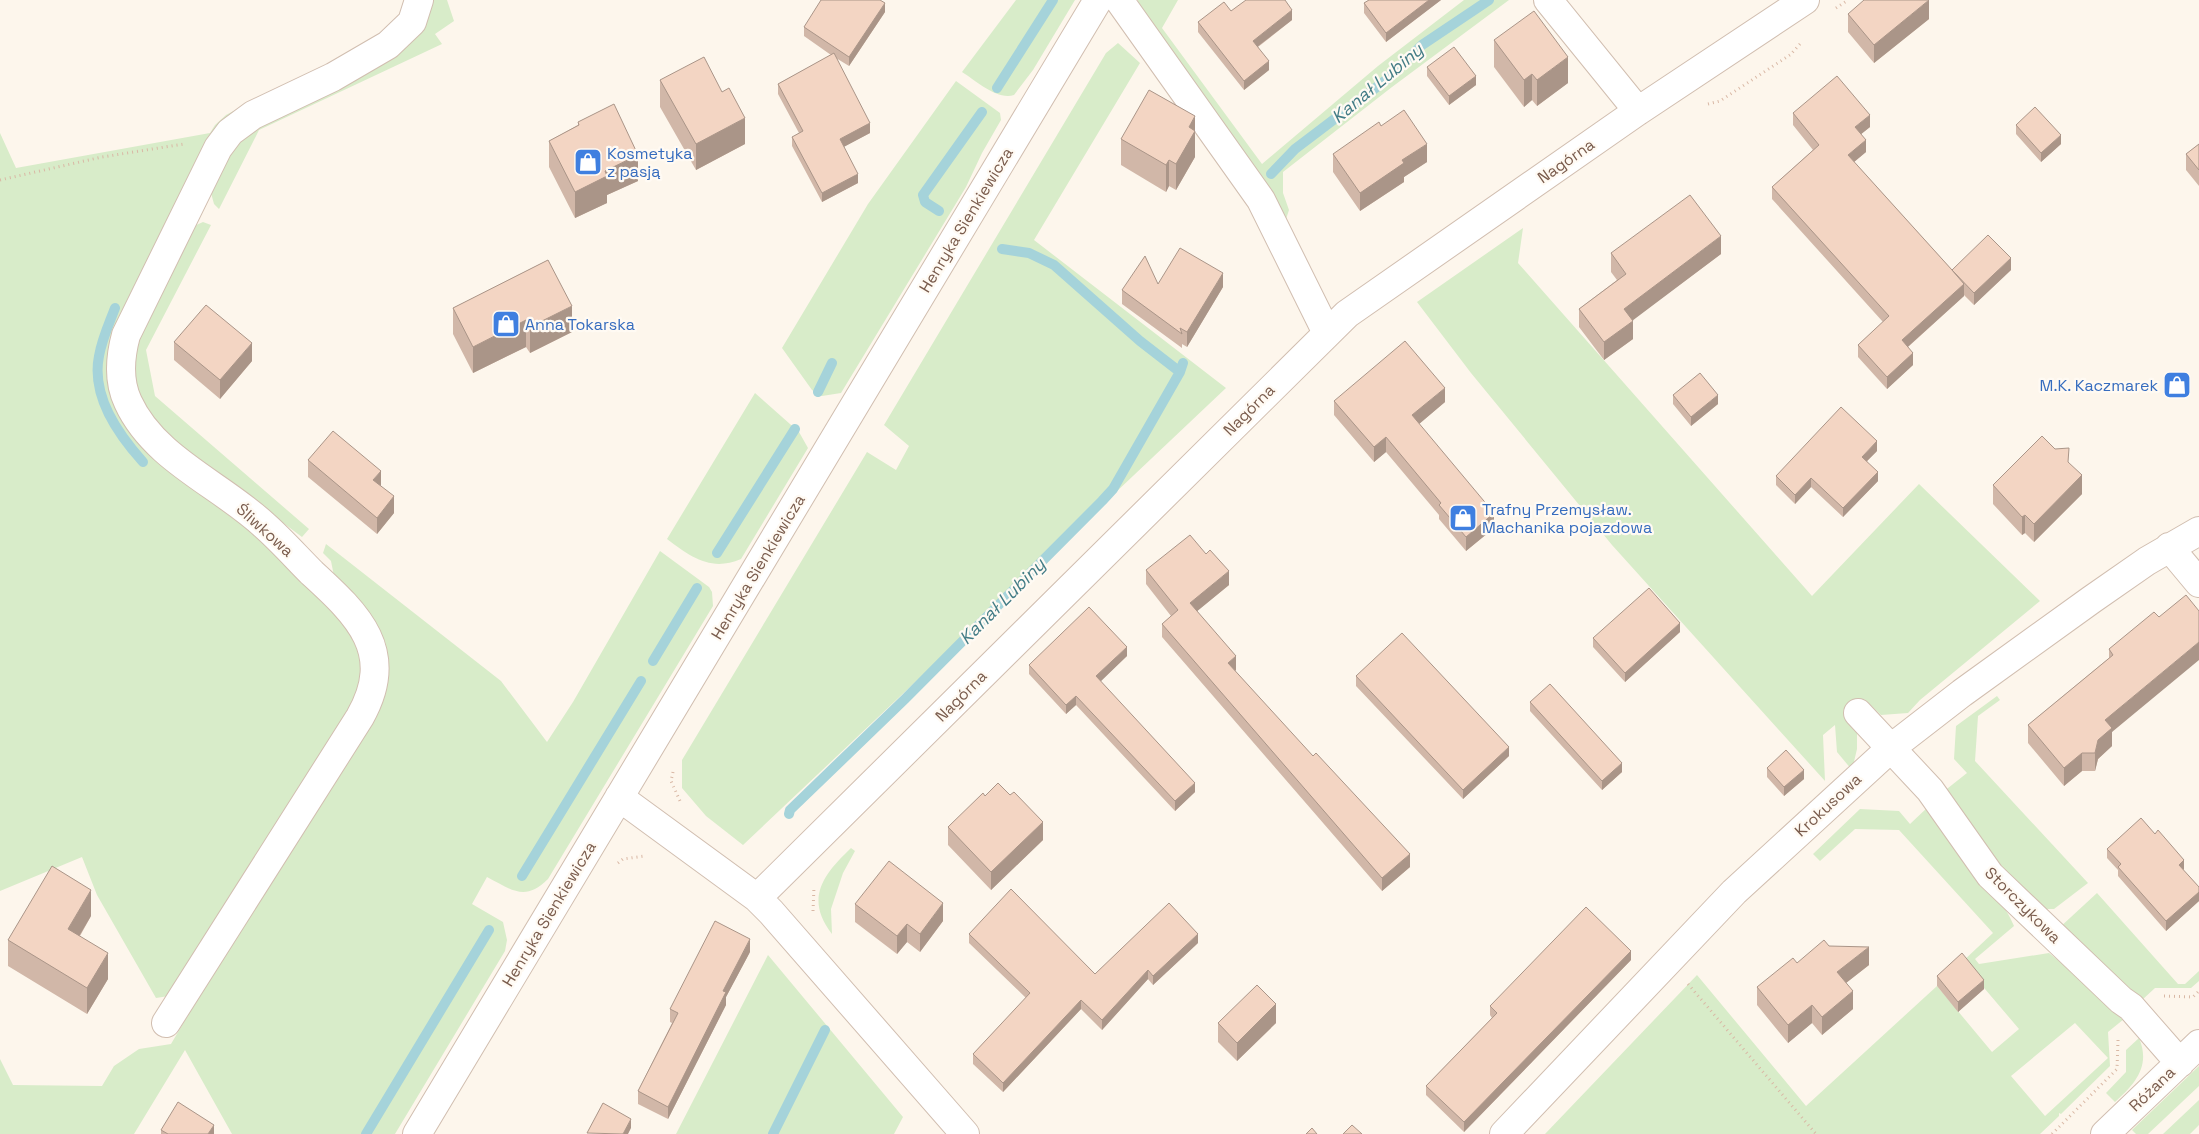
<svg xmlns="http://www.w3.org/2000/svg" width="2199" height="1134" font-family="'Space Grotesk',sans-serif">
<rect width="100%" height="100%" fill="#fdf6ec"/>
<path fill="#d8ecc9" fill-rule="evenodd" d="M428 0H447L454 21 435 34 442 44 259 130 219 209 214 204 211 193 212 180 227 146 296 103Z
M1016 0H1075L1033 70 1014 95C998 101 975 80 962 72Z
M1178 0 1162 28 1262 164 1378 66 1464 0H1509L1392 87 1283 172V193L1289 210 1286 219 1138 8V0Z
M406 3C404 10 402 19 398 24 363 65 286 92 237 114L226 123 205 155 113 342C95 428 177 464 231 509 251 526 264 548 284 563 310 584 352 611 362 644 369 668 363 684 355 706L175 995 156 998 97 895 82 857 0 891V133L16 168 210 133 215 125 226 115C272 90 386 49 406 3Z
M1118 43 1140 63 1034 240 1226 388 743 845 706 816 682 788V760L867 452 896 470 909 446 884 425 1106 53Z
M956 81 1000 113 1001 120 982 153 966 187 841 393 822 396 812 390 782 348 868 204Z
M203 222 211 225 146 350 155 396 309 529 302 537 151 424 143 414 128 352 194 226Z
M1523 228 1518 263 1812 596 1919 484 2040 601 1920 700 1908 713 1881 715 1864 699 1844 717 1857 733V749L1852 770 1837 752 1835 725 1823 735 1825 781 1612 545 1471 373 1417 302Z
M755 393 799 432 808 448 741 559C711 572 691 557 667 539Z
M326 544 501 681 547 742 573 702 660 551 709 587 712 592 713 606 548 879C525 902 512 890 487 877L472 904 503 922 507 940 505 951 395 1134H232L185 1050 134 1134H0V1059L13 1085 102 1086 114 1066 139 1049 171 1044 388 676 385 641 359 604 335 581 331 561 323 553Z
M1997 696 2000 700 1978 716 1975 761 2088 883 2054 909H2037L1983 852 1943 792 1967 773 1954 759 1956 726Z
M1929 806C1946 852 1995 880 2014 926L1975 959 1979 964 2049 953 2124 1013V1019L2108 1032 2110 1066 2061 1114 2059 1113V1116L2040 1134H1545L1697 975 1806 1106 1937 986 1992 1052 2019 1029 1962 962 1993 933 1899 830 1855 829 1820 861 1813 854 1860 809 1899 811 1910 824ZM2075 1023 2108 1058 2045 1116 2011 1076Z
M851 848 855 851 843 873 831 909 832 934C804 898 824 874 851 848Z
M2097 893 2178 984H2185L2199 971V981L2191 988H2155L2142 1000H2138L2058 929Z
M768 955 903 1117 894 1134H676Z
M2139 1038C2151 1066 2135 1084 2115 1102L2106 1093 2126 1072V1050Z
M2199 1066V1086L2148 1134H2136L2132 1130Z
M2199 1100V1125L2190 1134H2163Z"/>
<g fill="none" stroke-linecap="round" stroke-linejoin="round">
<path stroke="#a5d3da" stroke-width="10" d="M997 88 1053 0
M1271 174 1295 149 1386 80 1422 45 1489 0
M939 211 925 202 923 195 982 112
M1002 249 1029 253 1054 265 1140 341 1180 372
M115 308C109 324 102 339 99 356 91 396 118 434 143 462
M818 392 832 363
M717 553 795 429
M653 661 697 588
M789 814 790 810 905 699 1102 501 1113 489 1180 372 1183 363
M522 876 641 681
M366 1134 489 930
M773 1134 825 1030"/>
<defs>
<path id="minor" d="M1119 0 1261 200 1327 333
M1548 0 1638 111
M2169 547 2199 583
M1858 713 1930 790 1990 875 2121 1000 2131 1007 2180 1063
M619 797 757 898 771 912 965 1134
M757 898 1347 314 1638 111 1805 0
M166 1023 360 717C397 652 358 615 312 573 296 557 281 540 264 525 220 484 154 459 128 402 118 381 120 357 126 335L218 148 230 132 253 115 333 77 388 45 412 22 419 0
M417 1134 1098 0
M1504 1134 1734 892 1891 748 1962 693 2091 600 2147 561 2199 531
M2105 1134 2199 1044"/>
</defs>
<use href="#minor" stroke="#d1beb0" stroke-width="30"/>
<path stroke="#d9b8a5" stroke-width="3" stroke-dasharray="1 4" stroke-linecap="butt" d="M1836 8 1848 0
M1708 104 1720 101 1790 55 1800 44
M0 180 102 157 184 144
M673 772 671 781 680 801
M618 863 623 859 645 856
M813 911 814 887
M1688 984 1816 1134
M2164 996 2193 997 2199 991
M2052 1134 2117 1069 2118 1040"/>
<use href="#minor" stroke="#fff" stroke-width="28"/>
</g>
<path fill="#d1b7a8" d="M1369 0H1441L1386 42 1364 13V3Z
M1231 11 1292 20 1258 47 1269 70 1244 90 1198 32V22Z
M885 12 849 66 836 58 870 133 843 147 858 183 822 202 792 146V137L799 133 778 94V84L831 55 804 36V27Z
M1848 14 1929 19 1874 63 1848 32Z
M1494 40 1568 83 1537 106 1532 100 1524 107 1494 67Z
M1427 67 1476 85 1449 105 1427 76Z
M660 80 745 144 696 170 660 107Z
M1793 113 1870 127 1861 134 1866 152 1854 162 1952 270H2011L1974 305 1964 295V296L1908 347 1913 365 1887 389 1858 357V345L1883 322 1772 199V187L1813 150 1793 125Z
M578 122 638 181 607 195V203L575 218 549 167V141L578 125Z
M2016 125 2061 144 2041 162 2016 134Z
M1381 126 1427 162 1404 177V182L1360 211 1333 172V154Z
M1195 131V157L1176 190 1169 186 1166 192 1121 165V139Z
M2199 144V186L2186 170V154Z
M1611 253 1721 254 1632 320 1633 339 1604 360 1579 327V309L1617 280 1611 272Z
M548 260 572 332 530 353 526 347 473 373 453 334V308Z
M1158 284 1223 287 1187 347 1182 344V348L1122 304V290Z
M174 342 252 361 220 399 174 360Z
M1673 395 1718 404 1691 426 1673 404Z
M1334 401 1445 402 1419 424 1494 528 1466 551 1439 519V515L1386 452 1374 462 1334 415Z
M1877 451 1867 461 1878 481 1843 517 1811 487 1795 504 1776 485V476Z
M308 460 381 487 394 513 377 534 308 477Z
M2069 463 2082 494 2034 542 2025 533 2022 535 1993 504V485Z
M1146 570 1229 585 1197 611 1236 670 1235 671 1410 867 1382 891 1162 637V624L1171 616 1146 584Z
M2159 617 2112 732V746L2098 759 2095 771H2082L2064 786 2028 743V725L2109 658V649Z
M1680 632 1625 682 1593 647V638Z
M1127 656 1100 681 1195 792 1175 811 1076 705 1066 714 1029 674V665Z
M1356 676 1509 756 1463 799 1356 686Z
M1530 702 1622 772 1602 790 1530 711Z
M1767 768 1804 779 1784 796 1767 777Z
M1010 795 1043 840 991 890 948 845V827L985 796Z
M2107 849 2184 869 2183 870 2199 887V901L2166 931 2118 876V870L2107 858Z
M855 904 943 921 920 952 907 942 897 954 855 922Z
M91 916 80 936 108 979 87 1014 8 966V940Z
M969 934 1095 974 1198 943 1153 985 1148 979 1102 1030 1081 1009 1003 1092 973 1064V1054L1026 998 969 943Z
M1829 946 1869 965 1846 983 1853 1009 1822 1035 1812 1023 1788 1043 1757 1005V987L1797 963Z
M750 952 726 997V1005L668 1119 638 1104V1091L672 1023 670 1022V1009Z
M1631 960 1464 1132 1426 1095V1086L1492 1018 1490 1015V1006Z
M1937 976 1984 989 1958 1012 1937 986Z
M1218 1023H1276L1237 1061 1218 1042Z
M161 1130 214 1134H161Z"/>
<path fill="#aa9588" d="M1429 0H1441L1386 42V33Z
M1929 0V19L1874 63V45Z
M885 3V12L849 66V57Z
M1292 10V20L1253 50V41Z
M1568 57V83L1537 106V80Z
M1269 61V70L1244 90V81Z
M1532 74V100L1524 107V80Z
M1476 76V85L1449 105V96Z
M1870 115V127L1855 139V127Z
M1195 116V157L1176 190V164L1189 127Z
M745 118V144L696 170V144Z
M870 123V133L840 149V139Z
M2061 135V144L2041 162V153Z
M1866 140V152L1848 167V155Z
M1427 144V162L1404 177V182L1360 211V193L1402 160Z
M638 155V181L607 195V203L575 218V192L605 171Z
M1169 160V186L1166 192V165Z
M858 174V183L822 202V193Z
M1721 236V254L1624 327V309Z
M2011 258V270L1974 305V293Z
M1223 273V287L1187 347V332Z
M1964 284V296L1902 352V340Z
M572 306V332L530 353V327Z
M526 320V347L473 373V347Z
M1633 321V339L1604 360V342Z
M252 343V361L220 399V380Z
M1913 353V365L1887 389V377Z
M1445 388V402L1412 430V415Z
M1718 395V404L1691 426V417Z
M1386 437V452L1374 462V447Z
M1877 441V451L1862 466V457Z
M381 471V488L373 480Z
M1878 472V481L1843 517V508Z
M2082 475V494L2034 542V524Z
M1811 478V487L1795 504V495Z
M394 496V513L377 534V518Z
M1494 513V528L1466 551V537Z
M2025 515V533L2022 535V517Z
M1229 571V585L1190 617V603Z
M1680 623V632L1625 682V673Z
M2199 642V660L2112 732V746L2098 759 2095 771V753L2098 740 2105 720Z
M1127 647V656L1096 686V676Z
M1236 656V670L1228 677V663Z
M1076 696V705L1066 714V705Z
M1509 747V756L1463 799V790Z
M2082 753V771L2064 786V768Z
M1622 763V772L1602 790V781Z
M1804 770V779L1784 796V787Z
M1195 783V792L1175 811V801Z
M1043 822V840L991 890V872Z
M1410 854V867L1382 891V878Z
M2184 860V869L2179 874V865Z
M91 890V916L68 955V929Z
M2199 892V901L2166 931V921Z
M943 903V921L920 952V934Z
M907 924V942L897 954V936Z
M1198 934V943L1153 985V976Z
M750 939V952L726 997V1005L668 1119V1107L723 991Z
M1869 947V965L1837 990V972Z
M1631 951V960L1464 1132V1122Z
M108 953V979L87 1014V988Z
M1148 970V979L1102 1030V1020Z
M1984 980V989L1958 1012V1002Z
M1853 991V1009L1822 1035V1017Z
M1081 1000V1009L1003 1092V1083Z
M1276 1004V1023L1237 1061V1043Z
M1812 1005V1023L1788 1043V1025Z
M631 1119V1128L628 1134H623Z
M214 1125V1134H208Z"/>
<path fill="#f3d5c3" stroke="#aa9588" d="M821 0H880L885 3 849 57 804 27Z
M1246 0H1285L1292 10 1253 41 1269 61 1244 81 1198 22 1224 2 1231 11Z
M1369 0H1429L1386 33 1364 3Z
M1864 0H1929L1874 45 1848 14Z
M1534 11 1568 57 1537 80 1532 74 1524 80 1494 40Z
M1454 47 1476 76 1449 96 1427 67Z
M834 53 870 123 840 139 858 174 822 193 792 137 803 131 778 84Z
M704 57 722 92 729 88 745 118 696 144 660 80Z
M1837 76 1870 115 1855 127 1866 140 1848 155 1952 270 1988 235 2011 258 1974 293 1952 270 1964 284 1902 340 1913 353 1887 377 1858 345 1889 316 1772 187 1819 145 1793 113Z
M1149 90 1195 116 1189 127 1195 131 1176 164 1169 160 1166 165 1121 139Z
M614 104 638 155 605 171 607 176 575 192 549 141 579 125 578 122Z
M2035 107 2061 135 2041 153 2016 125Z
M1404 110 1427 144 1402 160 1404 163 1360 193 1333 154 1379 122 1381 126Z
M2199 144V170L2186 154Z
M1690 195 1721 236 1624 309 1633 321 1604 342 1579 309 1626 274 1611 253Z
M1180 248 1223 273 1187 332 1180 328 1182 334 1122 290 1145 256 1158 284Z
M548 260 572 306 530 327 526 320 473 347 453 308Z
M206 305 252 343 220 380 174 342Z
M1405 341 1445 388 1412 415 1494 513 1466 537 1439 505 1441 503 1386 437 1374 447 1334 401Z
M1700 373 1718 395 1691 417 1673 395Z
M1841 407 1877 441 1862 457 1878 472 1843 508 1811 478 1795 495 1776 476Z
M333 431 381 471 373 480 394 496 377 518 308 460Z
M2042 436 2055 449 2069 448 2068 462 2082 475 2034 524 2025 515 2022 517 1993 485Z
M1190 535 1206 554 1210 550 1229 571 1190 603 1236 656 1228 663 1313 756 1316 753 1410 854 1382 878 1162 624 1178 610 1146 570Z
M1649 588 1680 623 1625 673 1593 638Z
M2186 595 2199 611V642L2105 720 2112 728 2098 740 2095 753H2082L2064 768 2028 725 2113 655 2109 649 2154 612 2159 617Z
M1089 607 1127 647 1096 676 1195 783 1175 801 1076 696 1066 705 1029 665Z
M1402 633 1509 747 1463 790 1356 676Z
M1550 684 1622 763 1602 781 1530 702Z
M1786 750 1804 770 1784 787 1767 768Z
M998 783 1010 795 1014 792 1043 822 991 872 948 827 983 793 985 796Z
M2141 818 2155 834 2158 830 2184 860 2179 865 2199 887V892L2166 921 2118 867 2121 864 2107 849Z
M889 861 943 903 920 934 907 924 897 936 855 904Z
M52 866 91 890 68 929 108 953 87 988 8 940Z
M1011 889 1095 974 1169 903 1198 934 1153 976 1148 970 1102 1020 1081 1000 1003 1083 973 1054 1030 993 969 934Z
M1586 907 1631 951 1464 1122 1426 1086 1497 1013 1490 1006Z
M715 921 750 939 723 991 726 992 668 1107 638 1091 678 1013 670 1009Z
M1824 940 1829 946 1869 947 1837 972 1853 991 1822 1017 1812 1005 1788 1025 1757 987 1793 958 1797 963Z
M1962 953 1984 980 1958 1002 1937 976Z
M1257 985 1276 1004 1237 1043 1218 1023Z
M178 1102 214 1125 208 1134H168L161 1130Z
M603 1103 631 1119 623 1134 587 1133Z
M1352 1125 1362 1134H1343Z
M1312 1128 1317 1134H1306Z"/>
<defs>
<symbol id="shop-square" viewBox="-11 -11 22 22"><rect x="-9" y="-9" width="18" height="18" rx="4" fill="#3f7fe0" stroke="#fffaf3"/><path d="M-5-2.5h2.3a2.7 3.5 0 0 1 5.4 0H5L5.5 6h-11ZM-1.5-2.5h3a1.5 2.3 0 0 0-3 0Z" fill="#fff"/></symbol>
</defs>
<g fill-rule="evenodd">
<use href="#shop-square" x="572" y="146" width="32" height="32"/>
<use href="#shop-square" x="490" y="308" width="32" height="32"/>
<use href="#shop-square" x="2161" y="369" width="32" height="32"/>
<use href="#shop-square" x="1447" y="502" width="32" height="32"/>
</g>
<g text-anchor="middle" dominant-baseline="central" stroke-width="4.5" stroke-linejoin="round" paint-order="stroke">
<g font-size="16" fill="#366cbe" stroke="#fffaf3" text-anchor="start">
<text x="607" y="153">Kosmetyka<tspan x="607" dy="18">z pasją</tspan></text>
<text x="525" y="324">Anna Tokarska</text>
<text x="2158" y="385" text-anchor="end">M.K. Kaczmarek</text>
<text x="1482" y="509">Trafny Przemysław.<tspan x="1482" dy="18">Machanika pojazdowa</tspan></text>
</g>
<g font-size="16" fill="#7a5c4d" stroke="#fffaf3">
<text transform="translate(1566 161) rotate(-35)">Nagórna</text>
<text transform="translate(966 220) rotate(-59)">Henryka Sienkiewicza</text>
<text transform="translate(1249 410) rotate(-45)">Nagórna</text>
<text transform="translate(265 530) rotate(42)">Śliwkowa</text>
<text transform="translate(758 567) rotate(-59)">Henryka Sienkiewicza</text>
<text transform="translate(961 696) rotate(-45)">Nagórna</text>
<text transform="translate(1828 805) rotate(-43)">Krokusowa</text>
<text transform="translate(2023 905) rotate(45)">Storczykowa</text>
<text transform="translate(549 914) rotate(-59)">Henryka Sienkiewicza</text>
<text transform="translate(2152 1089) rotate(-44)">Różana</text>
</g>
<g font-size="18" font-style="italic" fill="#437c86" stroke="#fffaf3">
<text transform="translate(1377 83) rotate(-40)">Kanał Lubiny</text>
<text transform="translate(1002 601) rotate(-45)">Kanał Lubiny</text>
</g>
</g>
</svg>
